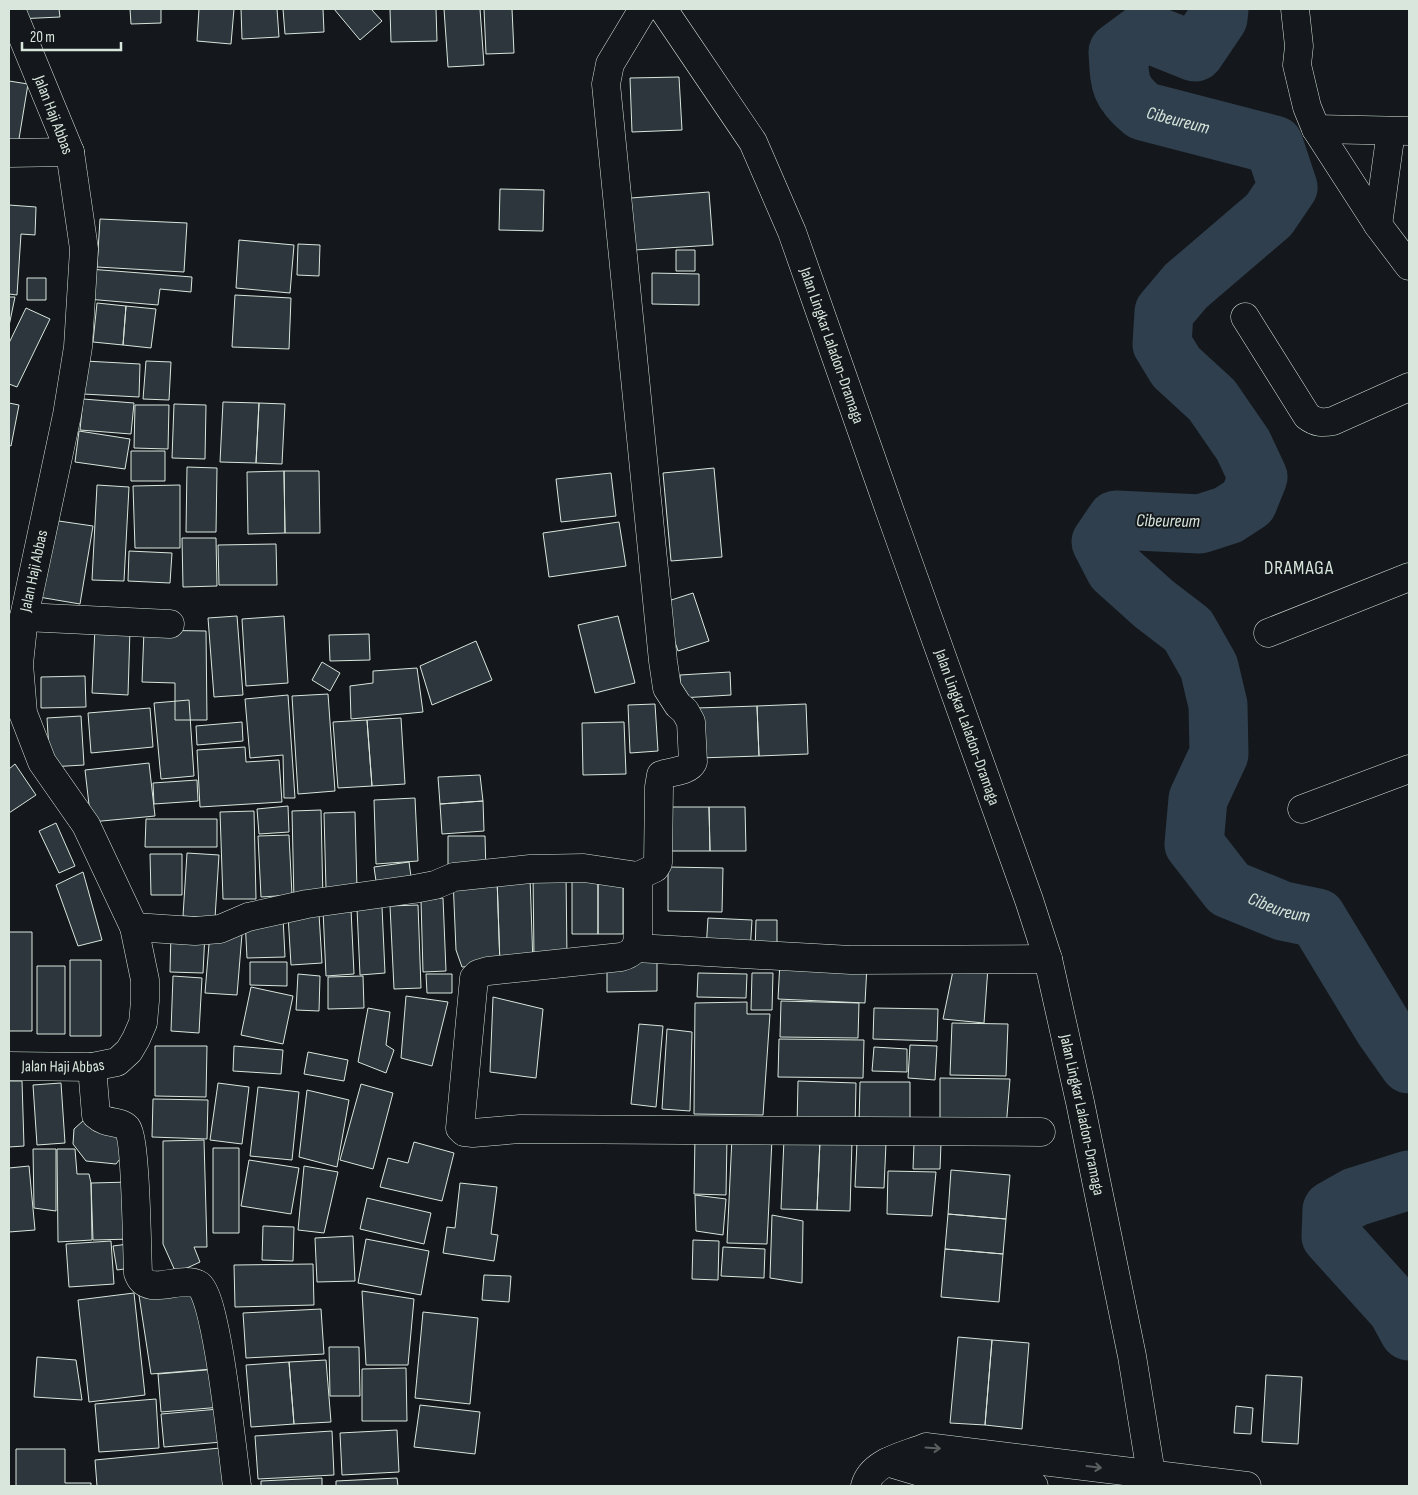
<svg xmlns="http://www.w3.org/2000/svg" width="1418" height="1495" font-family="'Sofia Sans Condensed',sans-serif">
<rect width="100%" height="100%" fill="#14181c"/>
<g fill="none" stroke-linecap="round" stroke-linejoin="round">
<g stroke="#2f3f4d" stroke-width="59">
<path id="s1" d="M1219 9 1218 18 1195 52 1145 32 1118 52C1120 82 1118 90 1143 111L1274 145 1288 187 1269 215 1186 286 1164 312 1162 344 1176 367 1212 400 1243 445 1258 477 1248 502 1228 515 1200 524 1116 520 1101 542 1115 569 1154 604 1188 630 1209 667 1218 705 1219 754 1198 799 1194 844 1229 889 1283 911 1317 918 1383 1027 1409 1064"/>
<path d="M1409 1180 1355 1197 1332 1210 1331 1236 1397 1309 1409 1331"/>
</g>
</g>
<path fill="#2c363c" stroke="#d8e6dc" d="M17 9H59L60 17 17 19Z
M130 9H161V23L131 24Z
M199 9H234L231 44 197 41Z
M241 9H277L279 37 242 39Z
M283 9H323L324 32 285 34Z
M334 9H371L382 21 360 40Z
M390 9H436L437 41 391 42Z
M444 9H480L484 65 448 67Z
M484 9H512L514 53 486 54Z
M679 77 682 130 632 132 630 78Z
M9 81 28 84 17 151 9 149Z
M500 189 544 190 543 231 499 230Z
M709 192 713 245 635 250 631 198Z
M9 205 36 207 35 235 21 234 17 295 9 294Z
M100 219 187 223 184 272 97 267Z
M239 240 294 245 290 293 236 288Z
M298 244 320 245 319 276 297 275Z
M676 250H695V271H676Z
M89 269 192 277 191 292 160 289 158 305 87 299Z
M652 273 699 274V305L652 304Z
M27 278H46V300H27Z
M235 295 291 298 289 349 232 347Z
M9 297H15L9 326Z
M97 303 126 306 123 345 93 342Z
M126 306 156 309 151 348 123 345Z
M26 308 50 319 17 387 9 384V343Z
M85 361 140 364 139 397 83 394Z
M146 361 171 362 169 400 143 399Z
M83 399 134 403 131 434 80 430Z
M223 402 259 403 256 463 220 462Z
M9 403 19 405 11 446 9 445Z
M259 403 285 404 282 464 256 463Z
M174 404 206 405 205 459 172 458Z
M135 405H169L168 449 134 448Z
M79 431 130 439 125 469 75 462Z
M131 451H165V481H131Z
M187 467 217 468 216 532H186Z
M714 468 722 557 671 561 663 473Z
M284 471 285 533 248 534 247 472Z
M284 471H319L320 533H285Z
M611 473 616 516 561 522 556 479Z
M97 485 129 487 124 581 92 580Z
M180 485V548H135L133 486Z
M45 519 93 526 80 604 33 596Z
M619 522 626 566 549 577 543 533Z
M182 538H216L217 586 183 587Z
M276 544 277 585H219L218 545Z
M129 551 172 553 170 583 128 581Z
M693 593 709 641 678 651 662 603Z
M237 616 243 695 214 697 208 618Z
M284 616 288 683 246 686 242 619Z
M618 616 635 683 595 693 578 625Z
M95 627 130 629 128 695 92 693Z
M144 630 206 631 207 720H175V683L142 682Z
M369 634 370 660 330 661 329 635Z
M476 641 492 680 432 705 420 666Z
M322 662 340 673 330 691 312 680Z
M417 668 423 712 351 719 350 686 373 683V671Z
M730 672 731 695 681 698 680 675Z
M85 676 86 707 41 708V677Z
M328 694 335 791 298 794 292 696Z
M288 695 295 798H284L283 755 250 758 245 699Z
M189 700 194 776 161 779 154 703Z
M655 704 658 751 630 753 628 705Z
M806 704 808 754 759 756 757 706Z
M757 706 759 756 699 758 697 708Z
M150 708 153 747 91 753 88 713Z
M81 716 84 765 50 767 47 718Z
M401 718 405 784 372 786 367 720Z
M367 720 372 786 338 788 333 722Z
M242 722 243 741 197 745 196 726Z
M624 722 626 774 583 775 582 723Z
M245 747 246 762 279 760 282 802 200 807 197 750Z
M149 763 155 816 91 822 85 770Z
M15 764 36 795 9 813V769Z
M480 775 483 801 440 804 438 777Z
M197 780 198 801 154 804 153 783Z
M415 798 418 861 376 864 374 800Z
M483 801 484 831 442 834 440 804Z
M288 806 289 832 259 834 257 809Z
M669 807H709L710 851H669Z
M709 807H745L746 851H710Z
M321 810 323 901H294L292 811Z
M254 811 256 899H223L220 812Z
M355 812 357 889H326L324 813Z
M146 819H217V847H145Z
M56 823 75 866 59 873 39 831Z
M289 835 292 895 261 897 258 836Z
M448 836H485L486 872 448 873Z
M187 853 219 855 215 918 183 916Z
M150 854H182V895H151Z
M409 862 412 884 377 888 374 867Z
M668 867 723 868 722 912 668 911Z
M83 872 102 940 78 946 56 885Z
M533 873H566L567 958H534Z
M530 877 533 964 500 965 497 878Z
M497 878 500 965 462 967 456 950 453 879Z
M623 879V934H598V880Z
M572 880H598V934H572Z
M443 898 446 971 423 972 421 900Z
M418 905 421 988 394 989 390 906Z
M382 907 385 973 360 975 357 908Z
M351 909 354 974 326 976 323 910Z
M319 914 322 963 291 965 288 915Z
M283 917 285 957 247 958 245 919Z
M708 918 752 920 750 952 706 950Z
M756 920H777V953H755Z
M9 932H32V1031H9Z
M171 932 205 933 203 973 170 972Z
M210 932 242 934 237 995 205 993Z
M70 960H101V1036H70Z
M657 960V991L607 992V961Z
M780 961 867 965 865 1003 778 999Z
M250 962H287V986L250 985Z
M37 966H65V1034H37Z
M954 966 988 967 984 1023 943 1019Z
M698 973 747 974 746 998 697 997Z
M752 973H773L772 1010H751Z
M298 974 320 976 319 1011 296 1010Z
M426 974H452V993H427Z
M173 976 202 978 199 1033 171 1031Z
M363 976 364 1008 328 1009V977Z
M251 987 293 996 283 1044 241 1035Z
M406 996 448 1002 432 1066 401 1058Z
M493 997 543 1009 536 1078 490 1072Z
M781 1001 859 1003 858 1038 780 1037Z
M747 1002V1014H770L763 1115 694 1114 695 1003Z
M368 1008 390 1012 386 1045 394 1050 386 1073 358 1062Z
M874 1008 938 1009 937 1041 873 1039Z
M952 1023 1008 1024 1006 1076 950 1075Z
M639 1024 663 1026 656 1107 631 1104Z
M667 1029 692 1032 690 1111 662 1109Z
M779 1039 864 1040 863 1078 778 1077Z
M910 1045 937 1046 935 1080 908 1078Z
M155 1046H207L206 1097 155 1096Z
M234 1046 283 1050 281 1074 233 1071Z
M874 1047 907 1049V1072L872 1071Z
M308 1052 348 1060 344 1081 304 1074Z
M940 1078 1010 1079 1006 1128 940 1120Z
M9 1081H22L24 1146 9 1147Z
M798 1081 856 1083 855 1128 797 1126Z
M860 1082H910V1123H859Z
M61 1083 65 1143 37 1145 33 1085Z
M218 1083 249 1087 242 1144 210 1140Z
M361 1084 393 1093 373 1169 340 1160Z
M258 1087 299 1092 292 1160 250 1156Z
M307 1090 349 1100 337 1167 299 1157Z
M153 1099 208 1100 207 1139 152 1137Z
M84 1120 123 1128 126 1151 116 1164 86 1161 73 1144 74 1129Z
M695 1136 727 1137 726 1195 694 1194Z
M732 1137 772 1139 767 1244 727 1243Z
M784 1139 820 1140 817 1210 781 1209Z
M204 1140 207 1247H194L200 1262 176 1273 163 1244V1141Z
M820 1140 852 1141 850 1211 817 1210Z
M414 1142 454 1153 442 1201 380 1187 388 1158 408 1163Z
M857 1142 886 1143 884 1188 855 1187Z
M914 1143H941L940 1169H913Z
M213 1148H239V1233H213Z
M33 1149H56V1211L34 1208Z
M57 1149H75L77 1174H89L91 1183 92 1240 58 1242Z
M249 1160 299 1168 291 1214 241 1206Z
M29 1166 35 1230 9 1232V1168Z
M304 1166 338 1172 324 1233 298 1230Z
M951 1170 1010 1175 1006 1219 948 1214Z
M888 1171 936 1172 932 1216 887 1214Z
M131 1182 133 1239 93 1240 91 1183Z
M460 1183 497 1187 491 1234 498 1235 494 1261 443 1253 447 1227 455 1228Z
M695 1195 726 1199 723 1235 696 1231Z
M367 1198 431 1213 424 1244 360 1229Z
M948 1214 1006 1219 1003 1254 945 1249Z
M772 1215 803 1221 802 1283 770 1278Z
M263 1226 294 1227 293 1261 262 1260Z
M353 1236 355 1281 317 1282 315 1238Z
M366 1239 429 1251 421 1295 358 1283Z
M693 1240 719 1241 718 1280 692 1279Z
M111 1241 114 1284 69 1287 66 1244Z
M128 1244 132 1268 117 1270 113 1246Z
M723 1247 765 1249 764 1278 721 1276Z
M945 1249 1003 1254 999 1302 941 1297Z
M313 1264 314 1305 235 1307 234 1265Z
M484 1275 511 1276 509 1302 482 1300Z
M195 1285 212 1369 151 1374 138 1289Z
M362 1291 414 1299 408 1365H366Z
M134 1293 145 1395 89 1402 78 1300Z
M321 1309 324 1354 246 1358 243 1313Z
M423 1312 478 1318 470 1404 415 1398Z
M958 1337 992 1340 985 1425 950 1423Z
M992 1340 1029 1343 1022 1429 985 1425Z
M329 1347H359L360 1396H330Z
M37 1357 76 1360 82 1400 34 1397Z
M326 1360 331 1422 294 1424 289 1362Z
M289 1362 294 1424 251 1427 246 1365Z
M406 1368 407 1421H362V1369Z
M218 1369 222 1407 161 1412 158 1374Z
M1266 1375 1302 1377 1298 1444 1262 1442Z
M156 1399 159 1448 99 1452 95 1404Z
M420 1405 480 1412 475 1454 414 1447Z
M1236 1406 1253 1408 1251 1434 1234 1433Z
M219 1409 222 1442 164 1447 161 1414Z
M397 1430 399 1472 342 1475 340 1433Z
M332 1431 334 1475 258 1479 255 1436Z
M220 1448 223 1486H97L95 1460Z
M16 1449H65V1483H91V1486H16Z
M322 1478V1486H261V1481Z
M397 1478 398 1486H336V1481Z"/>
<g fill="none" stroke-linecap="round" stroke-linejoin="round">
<defs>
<g id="street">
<path d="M643 9 610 64 606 84 663 661 667 688 678 705 685 711 691 722 693 762C688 772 671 771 661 775L659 787 658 863 655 868 638 876V939C635 950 632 954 621 957L488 971 478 974 474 978 460 1128 464 1132 473 1133 520 1129 1041 1132"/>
<path d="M1295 9 1299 46 1297 65 1307 107 1316 129 1378 225 1409 266"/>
<path d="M1316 129 1409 131"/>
<path d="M9 153 70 152"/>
<path d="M1378 225 1391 131"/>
<path d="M1245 317 1307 416C1316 423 1323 423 1333 421L1409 387"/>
<path d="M24 617 170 624"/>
<path d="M1268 633 1409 577"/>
<path d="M1302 809 1409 769"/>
<path d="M134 927 195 931 220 929 248 917 307 904 414 889 435 885 454 877 530 869 584 868 638 876"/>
<path d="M636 948 851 960 1048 959"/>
<path id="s2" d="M9 1066 92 1067 117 1062 129 1051 136 1039 143 1023 145 1001V980L134 927 86 825 42 762 23 713 19 664 24 617 67 415 78 347 84 249 70 152 11 9"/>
<path d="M92 1067 96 1115C107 1125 120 1120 127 1128 136 1139 137 1251 138 1273 147 1299 181 1274 199 1285 217 1296 233 1458 237 1486"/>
<path d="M887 1462 927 1474 1034 1486"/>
<path d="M865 1486C872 1461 905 1456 926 1447L1247 1486"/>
</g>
<g id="primary">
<path id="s3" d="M663 9 753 142 792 232 892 517 1029 900 1048 959 1080 1102 1132 1356 1153 1486"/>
</g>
</defs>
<use href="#street" stroke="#d8e6dc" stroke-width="29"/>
<use href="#primary" stroke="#d8e6dc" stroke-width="29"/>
<use href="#street" stroke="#14181c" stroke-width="28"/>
<use href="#primary" stroke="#14181c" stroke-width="28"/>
</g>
<defs><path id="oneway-shaft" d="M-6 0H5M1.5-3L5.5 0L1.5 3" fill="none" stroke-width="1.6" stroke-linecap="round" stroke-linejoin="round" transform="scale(1.25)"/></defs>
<g stroke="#59605f">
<use href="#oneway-shaft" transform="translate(933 1448) rotate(4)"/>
<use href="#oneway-shaft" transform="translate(1094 1467) rotate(7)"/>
</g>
<g text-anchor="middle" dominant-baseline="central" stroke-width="4" stroke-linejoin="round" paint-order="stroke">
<g font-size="16" fill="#d8e6dc" stroke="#14181c">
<text transform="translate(53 115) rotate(69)">Jalan Haji Abbas</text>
<text stroke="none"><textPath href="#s3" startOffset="379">Jalan Lingkar Laladon-Dramaga</textPath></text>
<text stroke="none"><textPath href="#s2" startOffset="639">Jalan Haji Abbas</textPath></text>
<text stroke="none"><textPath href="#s3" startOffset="784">Jalan Lingkar Laladon-Dramaga</textPath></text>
<text stroke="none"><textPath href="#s2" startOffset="54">Jalan Haji Abbas</textPath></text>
<text stroke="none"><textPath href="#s3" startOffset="1189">Jalan Lingkar Laladon-Dramaga</textPath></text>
</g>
<g font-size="18" font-style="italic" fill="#d8e6dc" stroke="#14181c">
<text stroke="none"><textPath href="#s1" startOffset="241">Cibeureum</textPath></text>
<text transform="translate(1168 521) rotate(1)">Cibeureum</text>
<text stroke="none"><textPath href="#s1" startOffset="1412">Cibeureum</textPath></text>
</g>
<g font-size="19" letter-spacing="1" fill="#d8e6dc" stroke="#14181c">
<text x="1299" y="568">DRAMAGA</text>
</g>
</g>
<rect width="1418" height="1495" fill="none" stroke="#d8e6dc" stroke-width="20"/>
<path d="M22 42v8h99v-8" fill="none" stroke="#d8e6dc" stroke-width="2.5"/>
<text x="30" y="42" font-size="15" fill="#d8e6dc" stroke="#14181c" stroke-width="4" paint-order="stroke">20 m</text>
</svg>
